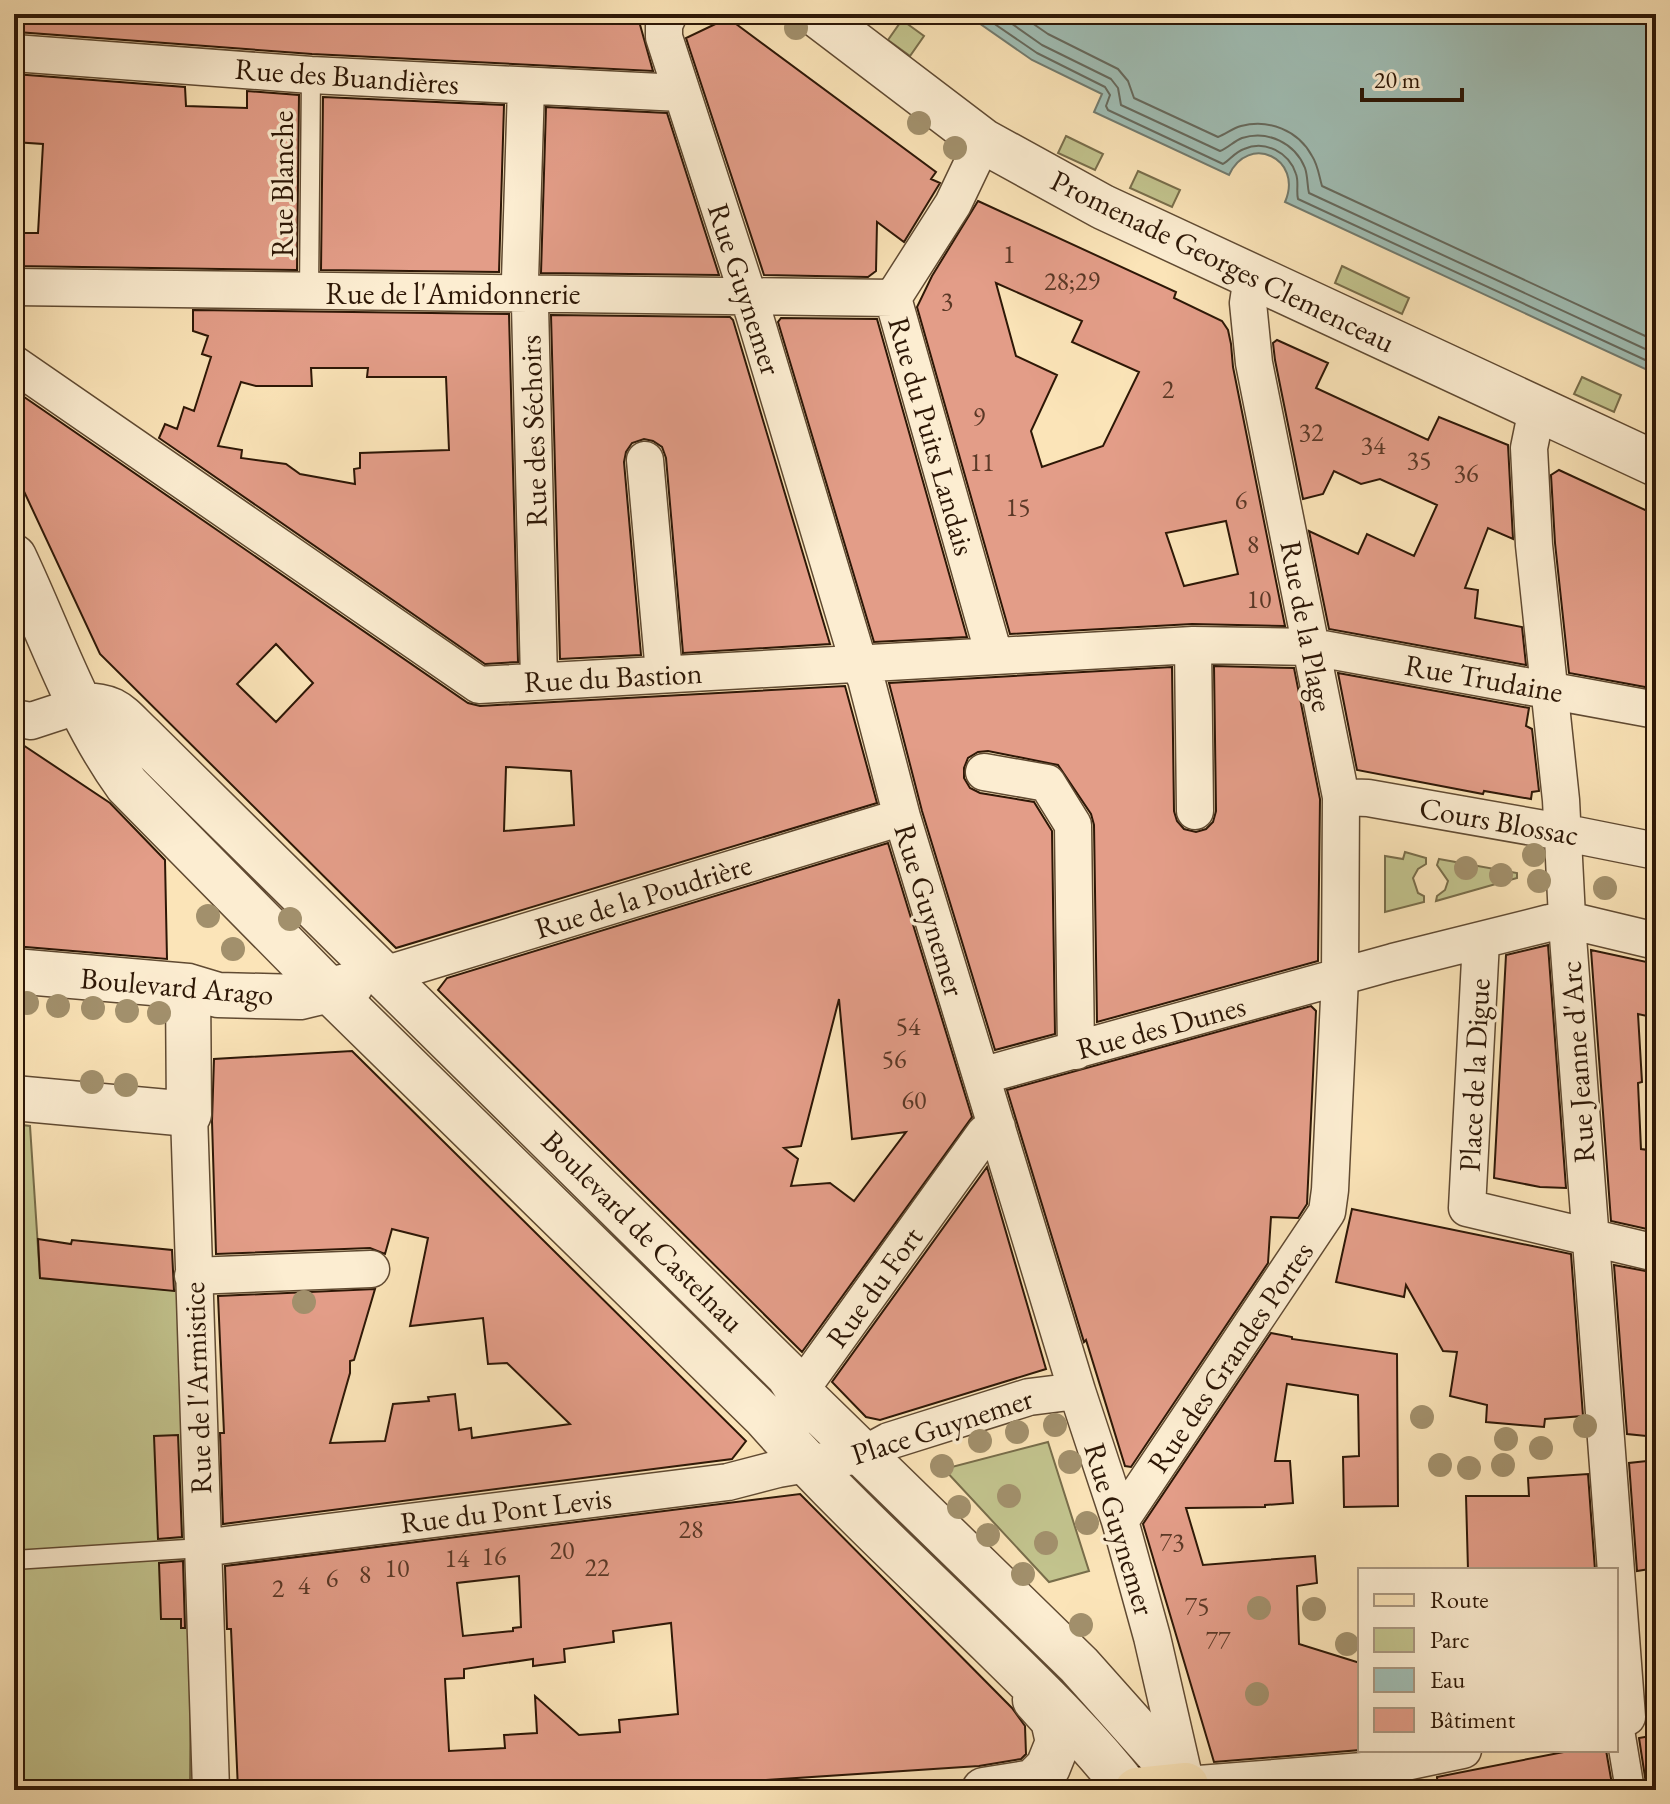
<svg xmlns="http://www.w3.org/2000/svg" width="1670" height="1804" font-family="'EB Garamond',serif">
<rect width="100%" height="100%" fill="#fbe4b8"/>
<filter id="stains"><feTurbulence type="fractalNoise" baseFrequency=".0025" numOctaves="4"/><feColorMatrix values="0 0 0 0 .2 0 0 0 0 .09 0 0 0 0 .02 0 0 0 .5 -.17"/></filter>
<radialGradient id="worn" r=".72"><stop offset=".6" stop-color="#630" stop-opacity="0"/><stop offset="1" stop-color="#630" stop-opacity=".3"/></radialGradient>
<path fill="#c2c38d" stroke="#786d4a" stroke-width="2" d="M902 20 924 36 910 56 888 40Z
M1066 136 1103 154 1095 170 1058 153Z
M1138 171 1180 190 1172 207 1130 188Z
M1342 266 1409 298 1402 314 1335 283Z
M1582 377 1621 395 1614 412 1574 394Z
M1405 852 1426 858V864L1418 869 1413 878 1418 893 1424 896V902L1385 912V856L1403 859Z
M1439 859 1517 873V878L1436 901 1437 896 1445 890 1448 881 1437 865Z
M14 1124 30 1126 40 1278 181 1291 191 1628 190 1790H14Z
M1048 1442 1089 1571 1049 1582 944 1469Z"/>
<path fill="#a0beb5" stroke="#727b6f" stroke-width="2" d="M966 14H1656V374L1285 202C1304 158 1248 133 1229 175L1094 112 1102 94 1032 60Z"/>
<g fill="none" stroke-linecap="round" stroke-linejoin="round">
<path stroke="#666a5e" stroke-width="2" d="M980 14 1037 53 1105 87 1110 95 1106 106 1108 110 1223 164C1230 160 1235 152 1244 149 1265 140 1289 152 1296 174 1299 182 1296 191 1298 199L1656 365
M998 14 1042 45 1111 79 1118 88 1121 105 1220 151C1228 148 1234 141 1242 138 1268 130 1295 143 1305 168 1308 177 1307 185 1309 193L1656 354
M1019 14 1048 34 1118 69 1128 81 1134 98 1218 137C1226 134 1233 128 1241 126 1269 119 1298 130 1312 156 1318 165 1319 176 1322 186L1656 341"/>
</g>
<path fill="#e39d88" stroke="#2d1706" stroke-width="2" fill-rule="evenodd" d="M18 14H368L409 18V14H637L653 71 312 54 17 32Z
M728 18 936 172 931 179 940 183 904 242 877 222 876 271 868 277 764 275 686 38Z
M14 74 185 87 186 106 247 108V91L299 95 297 270 14 266V233H38L43 144 14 142Z
M323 97 504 105 499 272 321 270Z
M546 107 667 113 719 275 541 273Z
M978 201 1176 292 1174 298 1222 321 1228 330 1231 344 1233 367 1285 626 1192 624 1010 634 917 307 932 276ZM996 283 1082 321 1072 342 1139 372 1103 446 1042 467 1031 431 1057 375 1016 356ZM1226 521 1238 574 1184 586 1166 533Z
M193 310 509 314 518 662 485 664 159 438 165 424 177 429 184 407 194 411 211 357 202 354 208 336 193 331ZM311 368H368L367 377H446L449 450 360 453V468L354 469 355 484 300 474 286 464 241 458 242 450 218 446 241 382 256 386H312Z
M551 315 730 317 733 320 830 644 683 653 666 458 662 447 653 441 644 439 632 443 626 452 624 462 641 655 560 659Z
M781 318 877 319 967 637 874 642 778 322Z
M1277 340 1328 363 1316 388 1428 440 1439 417 1508 445 1513 539 1488 528 1465 588 1478 590 1475 618 1522 627 1526 665 1329 629 1309 531 1358 554 1367 534 1414 556 1437 505 1380 479 1361 484 1334 471 1323 494 1303 499 1275 360 1273 343Z
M14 390 468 703 480 706 845 686 877 803 396 948 100 654 14 470ZM276 644 313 683 276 722 237 684ZM506 767 571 771 574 825 504 831Z
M1559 470 1656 515V689L1569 673 1555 543 1551 475Z
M1214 666 1294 668 1320 799 1318 961 1097 1022 1094 825 1091 814 1058 765 988 751 978 752 968 758 964 768V778L970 788 980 793 1034 802 1052 831 1055 1034 995 1050 922 811 889 683 1172 667 1174 811 1177 821 1184 829 1196 832 1206 829 1213 822 1216 811Z
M1338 673 1529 708 1526 726 1532 729 1539 791 1532 792 1531 799 1484 791 1483 794 1357 770Z
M14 739 110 803 165 860 167 959 14 946Z
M888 843 972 1117 802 1352 438 990 447 978ZM839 999 852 1139 906 1132 854 1201 830 1183 791 1186 798 1159 784 1148 801 1146Z
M1548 945 1566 1188 1540 1187 1494 1178 1506 955Z
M1591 950 1656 964V1018L1638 1014 1642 1082 1638 1083 1641 1149 1656 1151V1231L1611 1221Z
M1311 1006 1316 1011 1307 1204 1298 1218 1271 1217 1268 1263 1131 1467 1125 1466 1086 1340 1084 1342 1007 1090Z
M352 1051 746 1441 732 1459 223 1524 220 1433H224L218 1296 375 1289 354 1360 350 1361V1373L330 1443 385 1441 393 1404 429 1401 428 1397 455 1394 459 1430 471 1428 472 1438 570 1424 507 1363 488 1364 483 1318 410 1326 428 1238 392 1229 385 1254 370 1248 216 1254 212 1121 214 1059Z
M987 1167 1046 1369 880 1420 866 1417 832 1382Z
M1352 1209 1571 1254 1583 1416 1545 1419 1544 1427 1486 1422 1487 1405 1450 1396 1457 1352 1443 1351 1406 1285 1404 1297 1336 1282Z
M38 1239 71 1244 72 1240 172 1250 174 1291 40 1278Z
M1614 1265 1656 1273V1437L1627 1434Z
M1271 1333 1292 1337V1339L1397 1354 1398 1506 1344 1507 1343 1457 1359 1456 1358 1395 1287 1384 1275 1461H1290L1293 1503 1265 1505V1507L1186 1508 1203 1565 1315 1556 1317 1583 1297 1586 1299 1644 1360 1663V1750L1214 1762 1143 1524Z
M178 1435 182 1537 158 1539 154 1436Z
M1656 1460V1568L1637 1571 1629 1463Z
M1588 1474 1595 1570H1468L1466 1496H1529L1528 1478Z
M800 1494 1012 1708 1025 1726 1026 1754 1021 1759 979 1766 615 1790H238L231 1629H227L225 1566ZM519 1576 521 1627 513 1628V1631L463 1636 457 1583ZM671 1623 678 1714 619 1720 620 1732 579 1735 535 1696 537 1733 504 1735 505 1748 449 1751 445 1679 464 1678V1669L533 1659V1666L565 1662 564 1649 614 1642 613 1631Z
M183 1561 185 1628H181V1619H161L159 1563Z
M1656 1735V1790H1647L1639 1738Z
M1574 1750H1606L1613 1790H1438L1437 1777Z"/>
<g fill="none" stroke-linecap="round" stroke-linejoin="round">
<defs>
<path id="service" d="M309 292 311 75
M14 1560 202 1548"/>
<path id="pedestrian" d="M1618 1718 1630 1790"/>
<path id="minor" d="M669 14 664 25V37L754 314 859 664 866 679 902 817 1077 1391 1120 1521 1152 1637 1186 1785 1363 1771 1463 1750
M14 53 311 75 681 93
M526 87 520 280 530 305 539 680
M983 141 953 204 893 298 994 655
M14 287 893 298
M14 364 479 685 1193 645 1312 647 1656 710
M1537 409 1529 448 1534 545 1561 800 1568 937 1627 1717
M645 460 664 673
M1193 645 1195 811
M14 718 31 721 80 705
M984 772 1047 783 1073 825 1076 1051
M1341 797 1368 798 1561 832 1656 851
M1481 941 1467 1208 1656 1253
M384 975 902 817
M981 1076 1393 962 1549 923 1568 920 1656 941
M189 1114 211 1790
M193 1276 371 1269
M802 1416 799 1392 985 1133 997 1127
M1120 1521 1327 1212 1330 1190 1340 978 1341 797 1254 363 1248 303 1252 277
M202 1548 728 1482 778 1469 865 1454 889 1441 1029 1397 1077 1391"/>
<path id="tertiary" d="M816 14 983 141 1103 207 1656 464
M14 557C50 633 77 716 127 785L330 991 764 1416C835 1496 914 1569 991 1644 1039 1691 1087 1737 1128 1790
M80 705C115 705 118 714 142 737L788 1375 799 1392 1079 1665 1186 1785
M14 971 188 986 218 995 300 997 351 985
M14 1098 189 1114 188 986
M984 1790 1033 1782 1048 1767 1058 1742 1053 1720 1035 1700"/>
<path id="primary" d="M1137 1790 1186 1785 1185 1790"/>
</defs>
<use href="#service" stroke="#604a32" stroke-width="21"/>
<use href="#pedestrian" stroke="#604a32" stroke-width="31"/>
<use href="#minor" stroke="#604a32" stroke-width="39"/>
<use href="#tertiary" stroke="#604a32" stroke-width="47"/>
<use href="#primary" stroke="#2d1706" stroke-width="47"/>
<use href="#service" stroke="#fcedd1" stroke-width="18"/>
<use href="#pedestrian" stroke="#fcedd1" stroke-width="28"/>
<use href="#minor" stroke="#fcedd1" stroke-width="36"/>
<use href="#tertiary" stroke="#fcedd1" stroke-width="44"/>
<use href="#primary" stroke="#fbe4b8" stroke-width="44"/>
</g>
<g fill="#a2906c">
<circle cx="796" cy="28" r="12"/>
<circle cx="919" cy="123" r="12"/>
<circle cx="955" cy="148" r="12"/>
<circle cx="1534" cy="855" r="12"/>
<circle cx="1466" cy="868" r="12"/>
<circle cx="1501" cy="875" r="12"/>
<circle cx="1539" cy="881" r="12"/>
<circle cx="1605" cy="888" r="12"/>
<circle cx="208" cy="916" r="12"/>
<circle cx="290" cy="919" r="12"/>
<circle cx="233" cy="949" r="12"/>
<circle cx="27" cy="1003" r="12"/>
<circle cx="58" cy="1006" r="12"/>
<circle cx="93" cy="1008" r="12"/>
<circle cx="127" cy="1011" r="12"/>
<circle cx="159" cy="1013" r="12"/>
<circle cx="92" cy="1082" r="12"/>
<circle cx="126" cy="1085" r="12"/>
<circle cx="304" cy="1302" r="12"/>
<circle cx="1422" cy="1417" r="12"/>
<circle cx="1055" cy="1425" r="12"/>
<circle cx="1585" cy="1426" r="12"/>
<circle cx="1017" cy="1432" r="12"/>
<circle cx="1506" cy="1439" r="12"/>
<circle cx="980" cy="1441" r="12"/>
<circle cx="1541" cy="1448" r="12"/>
<circle cx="1070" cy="1462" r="12"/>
<circle cx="1440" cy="1465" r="12"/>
<circle cx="1503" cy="1465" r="12"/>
<circle cx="942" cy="1466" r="12"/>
<circle cx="1469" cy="1468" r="12"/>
<circle cx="1009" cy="1496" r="12"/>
<circle cx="959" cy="1507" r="12"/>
<circle cx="1087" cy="1523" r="12"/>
<circle cx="988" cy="1535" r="12"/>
<circle cx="1046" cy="1543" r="12"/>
<circle cx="1023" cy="1574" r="12"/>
<circle cx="1259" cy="1608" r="12"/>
<circle cx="1314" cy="1609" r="12"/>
<circle cx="1081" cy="1625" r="12"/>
<circle cx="1347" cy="1644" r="12"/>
<circle cx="1257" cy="1694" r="12"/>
</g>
<g text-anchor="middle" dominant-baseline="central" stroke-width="7" stroke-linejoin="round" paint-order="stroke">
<g font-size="26" fill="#5a3826">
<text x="1009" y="254">1</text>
<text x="1072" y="281">28;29</text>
<text x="947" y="301">3</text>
<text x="1168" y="389">2</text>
<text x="979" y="417">9</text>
<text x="1311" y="432">32</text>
<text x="1373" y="445">34</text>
<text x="1419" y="460">35</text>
<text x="982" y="462">11</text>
<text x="1466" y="473">36</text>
<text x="1241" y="500">6</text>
<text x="1018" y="507">15</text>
<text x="1253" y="544">8</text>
<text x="1259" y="599">10</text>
<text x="908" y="1026">54</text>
<text x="894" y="1059">56</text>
<text x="914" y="1100">60</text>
<text x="691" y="1529">28</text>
<text x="1172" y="1542">73</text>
<text x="562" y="1550">20</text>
<text x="494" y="1556">16</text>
<text x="457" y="1558">14</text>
<text x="597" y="1567">22</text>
<text x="397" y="1568">10</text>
<text x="365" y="1574">8</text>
<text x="332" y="1578">6</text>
<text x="304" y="1585">4</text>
<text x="278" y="1588">2</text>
<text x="1197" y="1606">75</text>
<text x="1218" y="1640">77</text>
</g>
<g font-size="30" fill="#2d1706" stroke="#fcedd1">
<text transform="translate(347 76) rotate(4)">Rue des Buandières</text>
<text transform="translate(282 184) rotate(-90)">Rue Blanche</text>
<text transform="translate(1223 261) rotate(26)">Promenade Georges Clemenceau</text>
<text transform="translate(745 289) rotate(72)">Rue Guynemer</text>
<text x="453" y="293">Rue de l'Amidonnerie</text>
<text transform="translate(533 431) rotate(-92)">Rue des Séchoirs</text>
<text transform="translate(932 436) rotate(74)">Rue du Puits Landais</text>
<text transform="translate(1307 626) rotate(79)">Rue de la Plage</text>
<text transform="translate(613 677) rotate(-3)">Rue du Bastion</text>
<text transform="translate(1484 678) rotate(10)">Rue Trudaine</text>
<text transform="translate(1499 821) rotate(10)">Cours Blossac</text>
<text transform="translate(643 896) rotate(-17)">Rue de la Poudrière</text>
<text transform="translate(930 910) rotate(73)">Rue Guynemer</text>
<text transform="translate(177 986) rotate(5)">Boulevard Arago</text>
<text transform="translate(1161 1027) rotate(-15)">Rue des Dunes</text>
<text transform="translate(1577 1062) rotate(-94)">Rue Jeanne d'Arc</text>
<text transform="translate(1474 1075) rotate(-87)">Place de la Digue</text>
<text transform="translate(643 1231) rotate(45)">Boulevard de Castelnau</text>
<text transform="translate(874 1287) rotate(-54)">Rue du Fort</text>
<text transform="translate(1230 1357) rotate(-56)">Rue des Grandes Portes</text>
<text transform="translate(197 1388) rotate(-92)">Rue de l'Armistice</text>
<text transform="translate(942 1426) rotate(-18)">Place Guynemer</text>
<text transform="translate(506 1510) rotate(-7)">Rue du Pont Levis</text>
<text transform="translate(1120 1529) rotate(73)">Rue Guynemer</text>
</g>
</g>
<rect width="1670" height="1804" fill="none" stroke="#fbe4b8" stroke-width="48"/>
<rect x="16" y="16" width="1638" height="1772" fill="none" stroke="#2d1706" stroke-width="4"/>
<rect x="24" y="24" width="1622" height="1756" fill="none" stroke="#2d1706" stroke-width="2"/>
<rect x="1358" y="1568" width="260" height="184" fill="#fcedd1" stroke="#a99780" stroke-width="2"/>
<rect x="1374" y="1594" width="40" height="12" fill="#fbe4b8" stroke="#a99780" stroke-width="2"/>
<text x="1430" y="1608" font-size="24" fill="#2d1706">Route</text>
<rect x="1374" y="1628" width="40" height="24" fill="#c2c38d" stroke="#a99780" stroke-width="2"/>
<text x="1430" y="1648" font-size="24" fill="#2d1706">Parc</text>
<rect x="1374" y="1668" width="40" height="24" fill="#a0beb5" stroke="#a99780" stroke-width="2"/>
<text x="1430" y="1688" font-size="24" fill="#2d1706">Eau</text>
<rect x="1374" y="1708" width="40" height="24" fill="#e39d88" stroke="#a99780" stroke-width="2"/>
<text x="1430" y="1728" font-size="24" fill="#2d1706">Bâtiment</text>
<path d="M1362 88v12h100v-12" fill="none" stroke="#2d1706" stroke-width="4"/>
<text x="1374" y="88" font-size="24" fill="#2d1706" stroke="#fcedd1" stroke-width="6" paint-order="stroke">20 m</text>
<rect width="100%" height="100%" filter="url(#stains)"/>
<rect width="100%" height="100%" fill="url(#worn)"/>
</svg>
